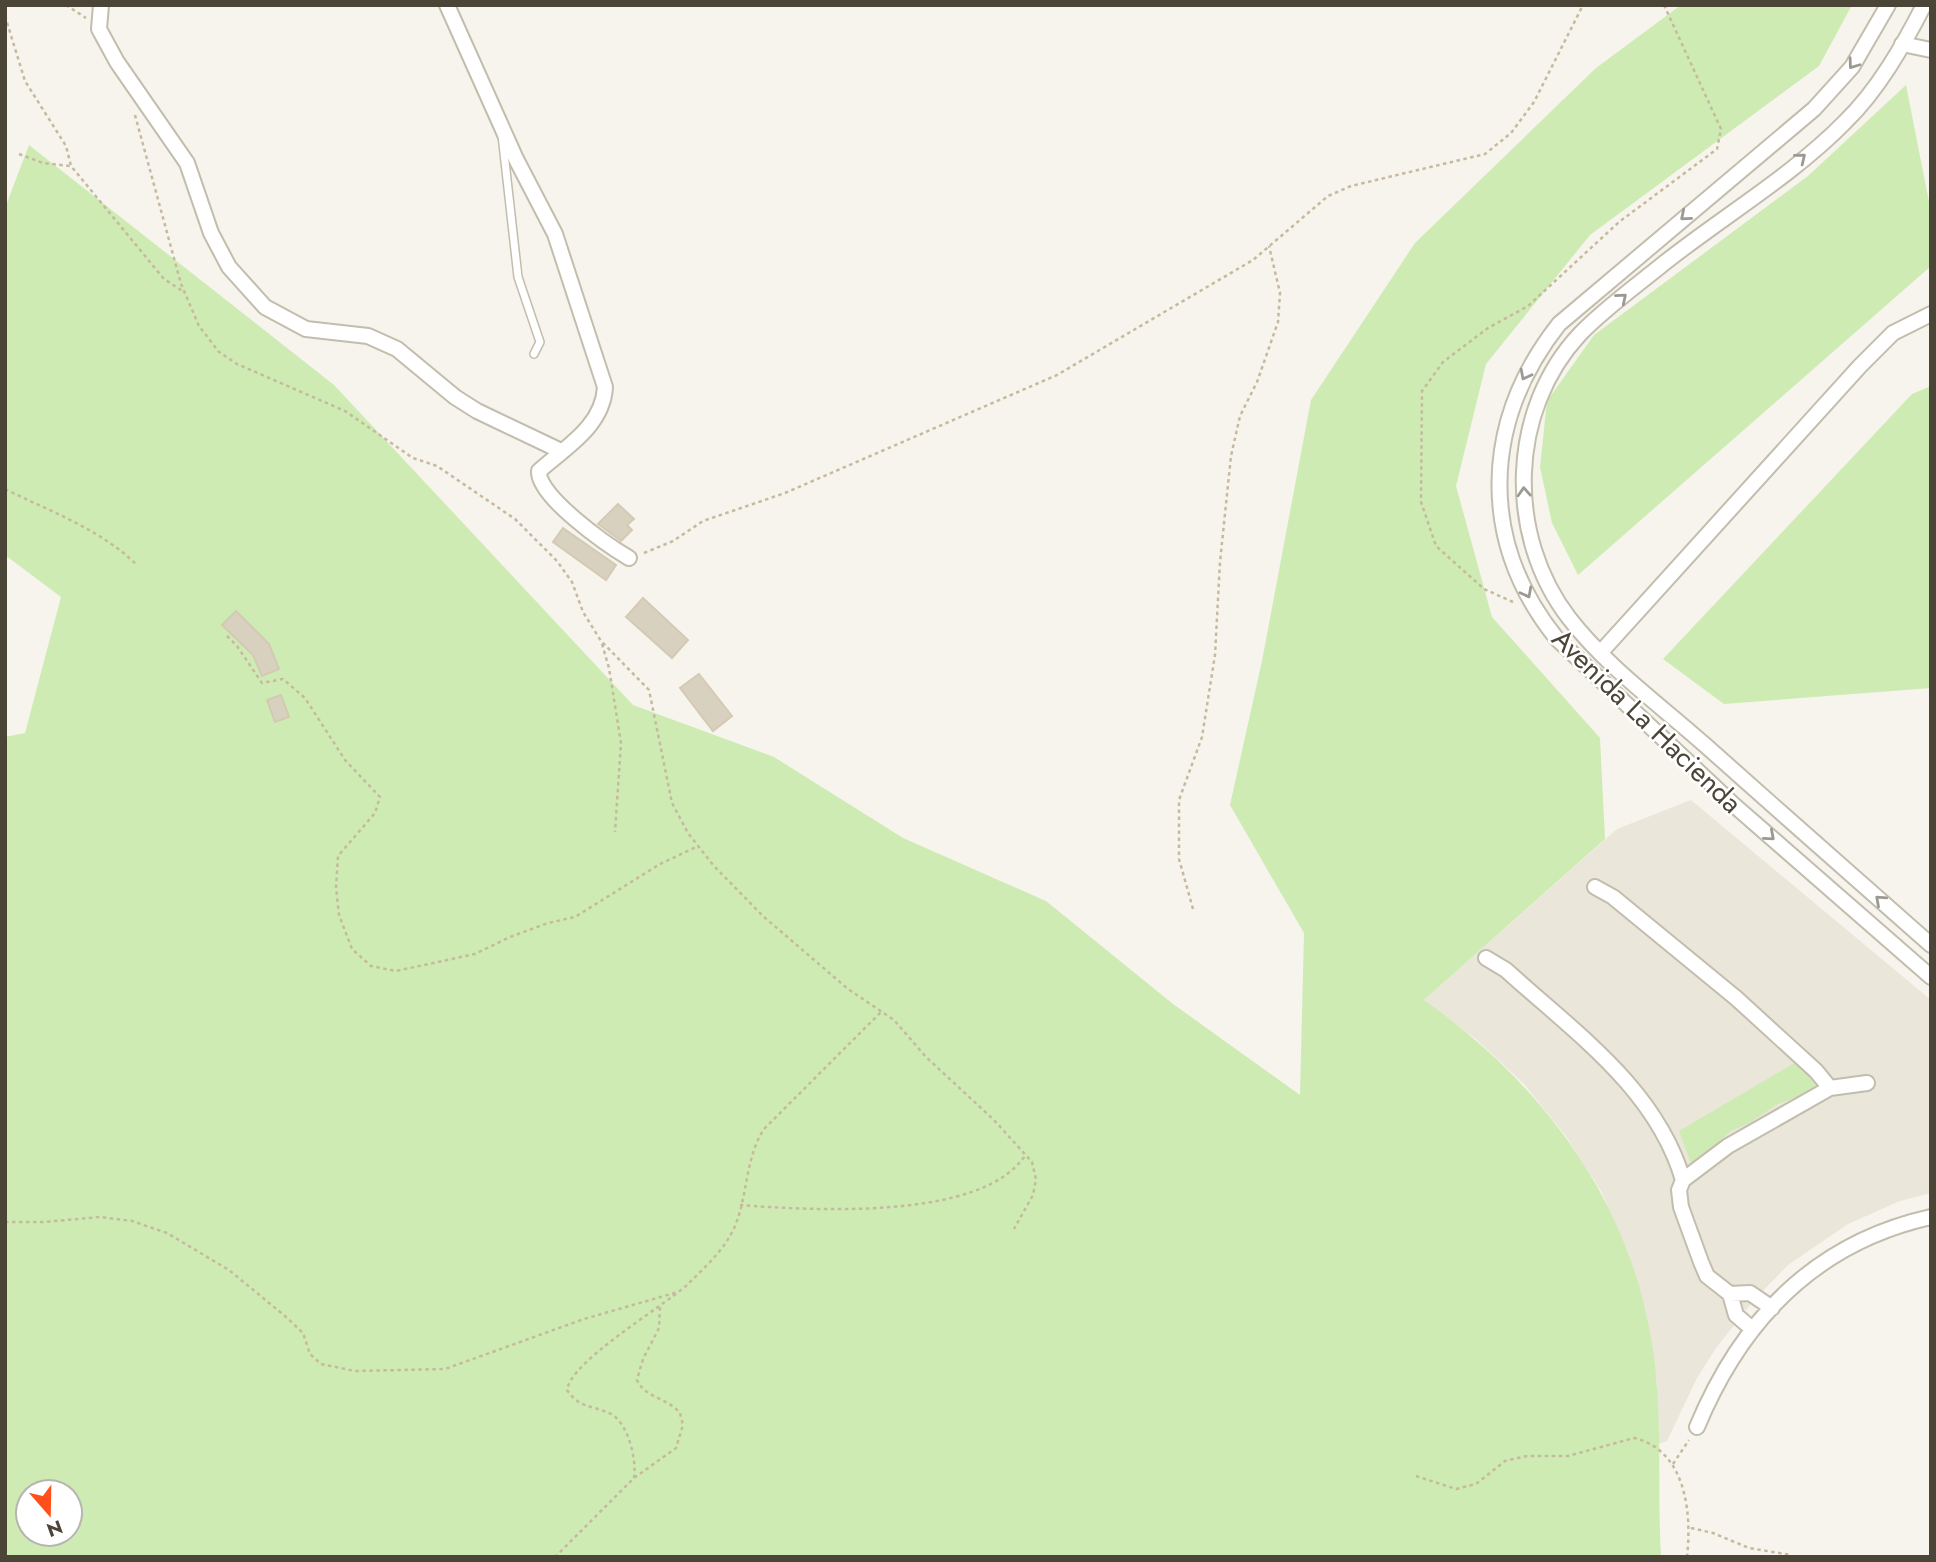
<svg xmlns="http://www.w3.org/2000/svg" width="1936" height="1562" font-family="Jost,sans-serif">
<rect width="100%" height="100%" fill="#f6f4ec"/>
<path fill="#eae6d9" d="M1691 800 1931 1000V1193L1900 1201 1848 1224 1788 1265 1755 1299 1716 1348 1697 1378 1667 1441 1658 1444 1657 1383 1647 1316 1628 1252 1601 1191 1565 1135 1524 1084 1476 1039 1424 1000 1617 829Z"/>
<path fill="#ceebb4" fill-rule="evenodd" d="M1681 5H1852L1819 66 1590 235 1486 364 1456 486 1492 617 1600 738 1605 839 1424 1000C1543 1084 1632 1203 1653 1350 1663 1418 1657 1488 1661 1557H5V737L25 733 61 597 5 555V208L29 145 334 385 633 705 774 757 903 838 1046 901 1173 1004 1300 1095 1304 933 1230 805 1262 661 1311 400 1415 243 1596 68ZM28 1492H70V1534H28Z
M1906 85 1931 212V266L1578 575 1552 523 1540 467 1547 401 1594 335 1808 176Z
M1931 386V688L1724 704 1663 659 1912 394Z
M1798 1061 1818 1089 1778 1104 1749 1123 1731 1131 1692 1166 1679 1131Z"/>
<path fill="#d8d1c0" stroke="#d4cab3" stroke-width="2" d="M618 504 634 519 627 525 632 530 621 541 598 524Z
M563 528 616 565 606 580 553 542Z
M643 598 688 640 672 658 626 617Z
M236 611 269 644 279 669 262 676 253 655 222 625Z
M699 674 732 716 713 731 680 688Z
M281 695 289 717 275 722 267 700Z"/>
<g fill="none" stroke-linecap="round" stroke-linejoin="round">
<defs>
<path id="service" d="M502 135 518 277 540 342 534 354"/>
<path id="minor" d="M101 5 99 29 117 62 187 163 211 233 229 267 265 307 306 329 368 336 397 349 455 397 477 411 561 451
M447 5 516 159 555 234 605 387C603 426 566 447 539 471 537 496 607 545 629 558
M1888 5 1852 67 1814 109 1559 324C1482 422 1478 541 1557 639L1735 806 1931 977
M1924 5C1903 46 1878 90 1845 122 1792 176 1722 217 1663 264 1636 286 1604 309 1580 334 1508 411 1506 536 1569 618 1606 666 1660 705 1705 745 1780 812 1856 879 1931 945
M1902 44 1931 50
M1601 652 1860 366 1893 333 1931 314
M1595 887 1613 897 1736 998 1816 1071 1830 1088
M1486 958 1506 970C1574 1032 1656 1088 1683 1180
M1730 1294 1750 1293 1772 1308
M1751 1328 1736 1315 1730 1294 1707 1276 1701 1262 1681 1207 1679 1190 1683 1180 1728 1146 1830 1088 1867 1083
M1697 1427C1741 1321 1814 1243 1931 1217"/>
</defs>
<use href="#service" stroke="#c2bdad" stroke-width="10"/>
<use href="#minor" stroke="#c2bdad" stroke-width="18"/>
<path stroke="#c5ba9e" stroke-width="2.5" stroke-dasharray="3.5 3.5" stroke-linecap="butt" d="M66 5 86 18
M5 16 25 81 66 146 71 166 164 279 184 292
M135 115 181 284 199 326 219 352 237 364 345 411 413 458 437 466 515 519 557 561 572 582 583 612 601 641 649 690 672 803 688 833 714 866 764 917 848 989 894 1020 926 1057 994 1120 1032 1162 1036 1179 1033 1195 1014 1229
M19 154 43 163 70 166
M5 489C51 512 98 528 136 564
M644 553 673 541 703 521 785 493 1057 375 1253 260 1328 196 1351 186 1485 154 1511 133 1534 102 1583 5
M1513 602 1484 589 1436 546 1421 502 1422 391 1443 362 1488 328 1528 306 1619 222 1717 149 1721 129 1664 5
M227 636 237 646 262 683 283 679 305 698 345 760 380 797 375 813 338 856 336 887 339 915 352 949 371 966 396 971 475 954 510 937 548 923 575 917 660 864 698 846
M602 644 609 668 621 743 615 832
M1193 909 1179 859V800L1202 737 1215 655 1220 562 1231 456 1240 416 1257 382 1278 322 1280 293 1269 246
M740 1205C809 1210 984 1222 1026 1154
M5 1222H44L100 1217 132 1221 167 1233 229 1270 285 1316 303 1333 310 1354 321 1364 355 1371 445 1369 584 1319 678 1292
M1673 1464 1689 1440
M1416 1476 1456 1489 1476 1484 1505 1461 1527 1456H1568L1634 1438C1686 1450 1692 1513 1687 1557
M634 1478C637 1460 628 1421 609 1413 591 1405 579 1408 567 1390 571 1361 661 1308 687 1285 702 1270 719 1255 730 1236 749 1203 743 1161 764 1129L881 1012
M1691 1528 1713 1533 1749 1548 1791 1555
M555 1557 634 1478 676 1448 683 1425 680 1413C668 1398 645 1398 637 1380L643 1359 659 1328 660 1306
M1789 1557H1800"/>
<use href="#service" stroke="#fff" stroke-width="7"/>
<use href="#minor" stroke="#fff" stroke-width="14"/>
</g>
<defs><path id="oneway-chevron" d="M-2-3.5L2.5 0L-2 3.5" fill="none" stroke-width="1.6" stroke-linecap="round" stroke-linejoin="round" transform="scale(1.75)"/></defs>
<g stroke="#9c9992">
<use href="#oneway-chevron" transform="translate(1853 64) rotate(126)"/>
<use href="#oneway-chevron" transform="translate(1801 158) rotate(-39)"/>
<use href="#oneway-chevron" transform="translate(1685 216) rotate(140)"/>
<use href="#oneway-chevron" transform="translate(1622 298) rotate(-40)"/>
<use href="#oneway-chevron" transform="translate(1525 375) rotate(117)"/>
<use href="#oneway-chevron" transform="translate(1524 492) rotate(-93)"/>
<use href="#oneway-chevron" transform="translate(1527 593) rotate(62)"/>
<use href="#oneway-chevron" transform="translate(1770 836) rotate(41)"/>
<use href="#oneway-chevron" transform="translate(1880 900) rotate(-138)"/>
</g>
<g text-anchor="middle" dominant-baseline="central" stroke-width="5" stroke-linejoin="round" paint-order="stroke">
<g font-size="28" fill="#4b4538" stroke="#fff">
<text transform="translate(1647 721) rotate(44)">Avenida La Hacienda</text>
</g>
</g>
<rect width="1936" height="1562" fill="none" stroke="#4b4538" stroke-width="14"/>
<g transform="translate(49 1513) rotate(160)"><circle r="33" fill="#ffffff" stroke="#b7b5af" stroke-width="2"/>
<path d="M0-5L12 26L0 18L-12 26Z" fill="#ff4f1a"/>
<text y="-10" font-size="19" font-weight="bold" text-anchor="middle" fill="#4b4538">N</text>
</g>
</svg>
